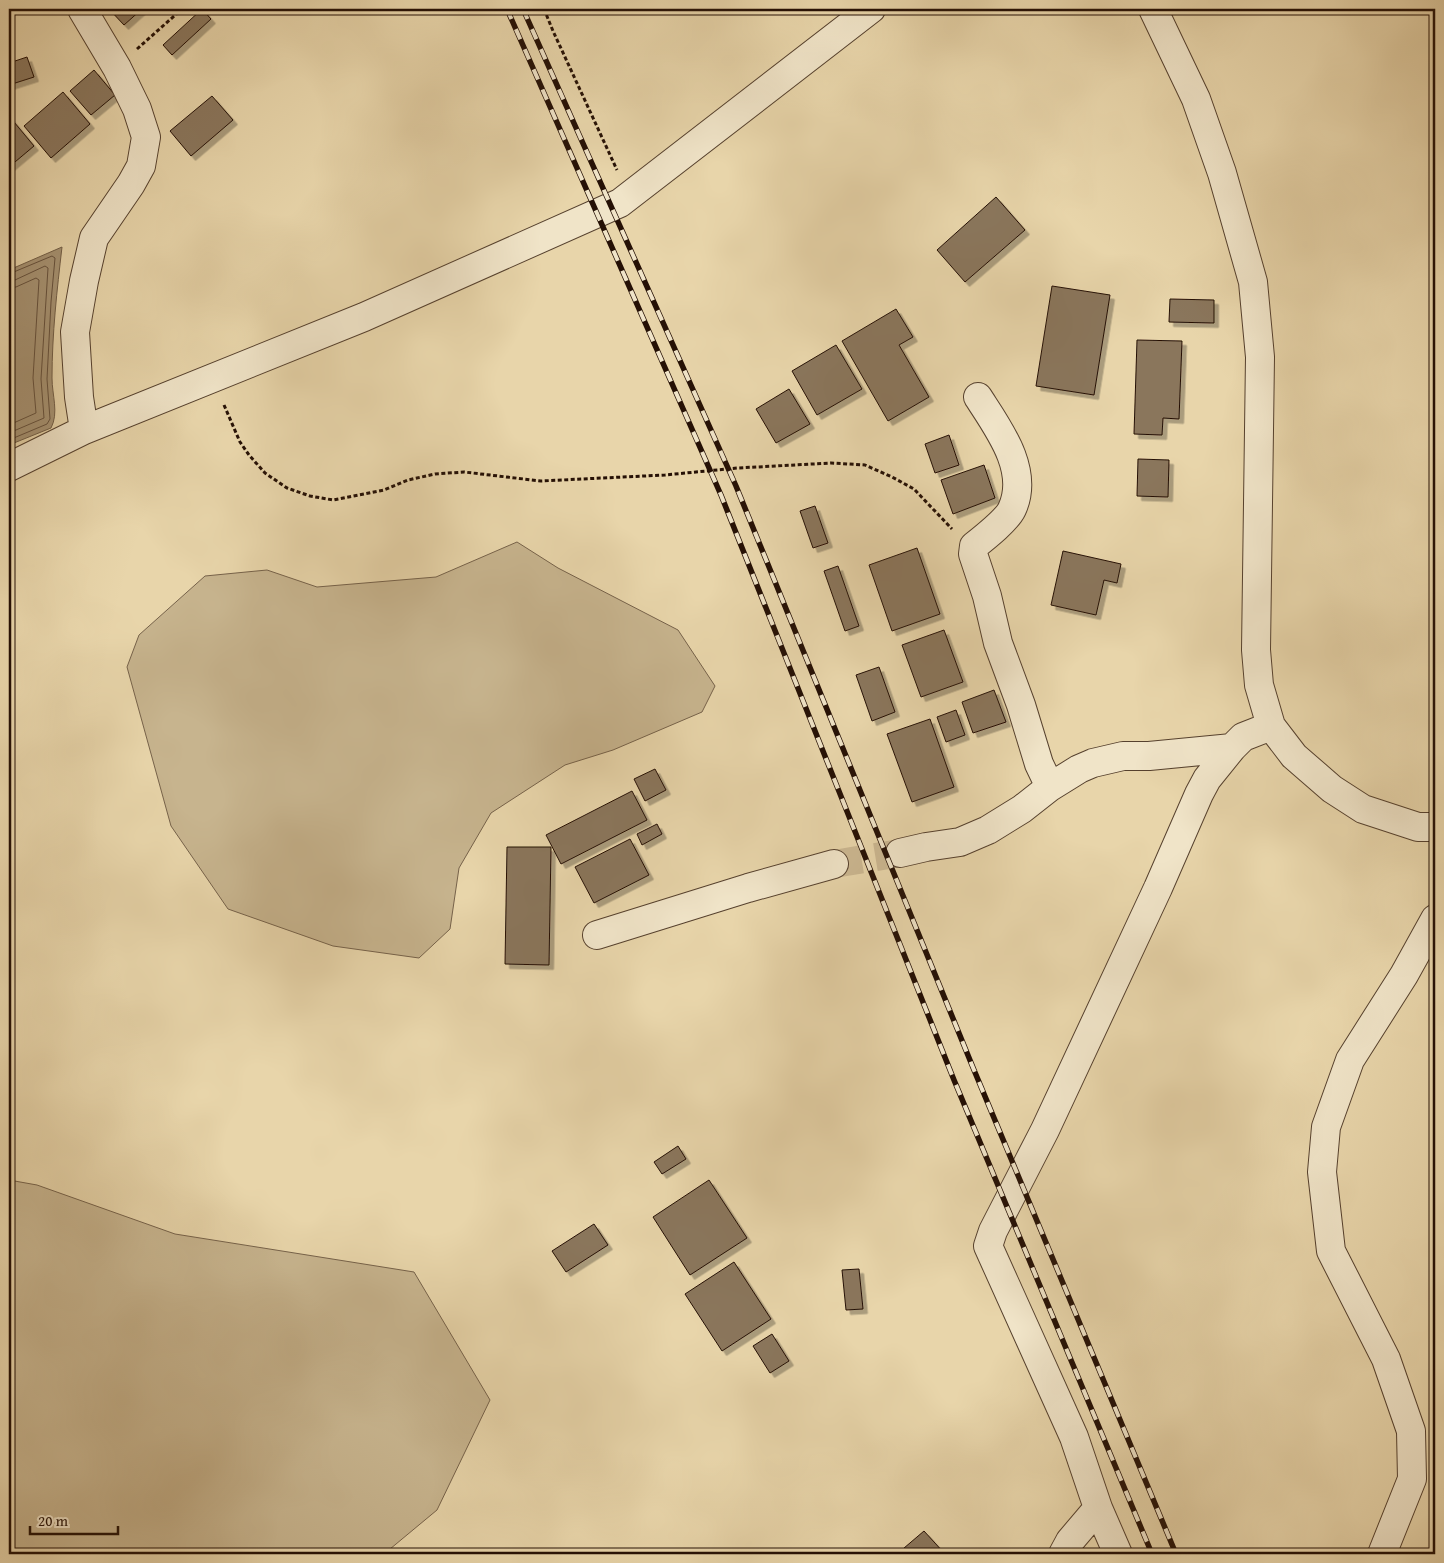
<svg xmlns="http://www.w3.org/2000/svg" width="1444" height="1563" font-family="'Gentium Book Plus',serif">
<defs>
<filter id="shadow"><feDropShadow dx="4.5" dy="4.5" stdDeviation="0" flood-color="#0004"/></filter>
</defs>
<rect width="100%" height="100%" fill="#e8d5aa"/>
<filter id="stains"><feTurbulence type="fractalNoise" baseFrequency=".004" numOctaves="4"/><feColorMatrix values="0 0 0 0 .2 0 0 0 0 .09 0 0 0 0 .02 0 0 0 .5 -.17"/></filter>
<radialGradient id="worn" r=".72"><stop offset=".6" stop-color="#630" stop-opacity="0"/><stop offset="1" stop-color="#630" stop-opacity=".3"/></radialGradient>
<path fill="#c7b48e" stroke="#76624a" d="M517 542 558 568 678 630 715 686 702 712 613 750 565 765 491 813 459 868 450 929 419 958 333 946 228 909 171 826 127 667 139 635 205 576 267 570 317 587 436 577Z
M9 1180 37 1185 175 1234 414 1272 490 1400 437 1510 384 1554H9Z"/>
<path fill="#a69272" stroke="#725e46" d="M62 247C57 290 52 334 52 378 52 395 59 413 51 428L9 445V270Z"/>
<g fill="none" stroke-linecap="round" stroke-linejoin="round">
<path stroke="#66513c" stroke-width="1" d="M9 274 52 256 55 258 51 302 47 379 50 419 47 424 9 440
M9 281 15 280 45 266 48 268 41 379 44 418 9 433
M9 288 16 287 36 278 39 280 33 378 36 413 9 425"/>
</g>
<path fill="#8a765b" stroke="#251005" filter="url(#shadow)" d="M109 9H142L124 25Z
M202 9 211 19 172 55 163 45Z
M27 57 34 77 9 85V63Z
M94 70 115 95 91 115 70 91Z
M63 92 90 124 51 158 24 126Z
M212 96 233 120 191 156 170 131Z
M9 116 34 146 9 167Z
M996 197 1025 230 965 282 937 250Z
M1052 286 1110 295 1094 395 1036 386Z
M1170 299 1214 300V323L1169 322Z
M896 309 913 337 899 345 929 397 888 421 842 341Z
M1137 340 1182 341 1179 419 1163 418 1162 435 1134 434Z
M836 345 862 389 817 415 792 371Z
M789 389 810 424 776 443 756 409Z
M949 435 959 465 935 473 925 444Z
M1138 459 1169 460 1168 497 1137 496Z
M984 465 995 498 953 514 941 480Z
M815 506 828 543 813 548 800 511Z
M917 548 940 614 892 631 869 565Z
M1063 551 1121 564 1117 583 1104 580 1096 615 1051 605Z
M838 566 859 626 845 631 824 571Z
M944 630 963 682 921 697 902 645Z
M879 667 895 712 872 721 856 675Z
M994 690 1006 722 973 733 962 702Z
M956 710 965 735 946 742 937 717Z
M930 719 954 787 912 802 887 734Z
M655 769 666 790 645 801 634 779Z
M632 791 647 820 561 864 546 835Z
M657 824 662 834 642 845 637 834Z
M630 839 649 875 594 903 575 867Z
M507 847H551L549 965 505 964Z
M678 1146 686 1159 662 1174 654 1162Z
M709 1180 747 1238 690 1275 653 1217Z
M594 1224 608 1245 566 1272 552 1251Z
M734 1262 771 1319 722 1351 685 1294Z
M859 1269 863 1309 846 1310 842 1270Z
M772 1334 789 1361 770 1373 753 1346Z
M924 1531 945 1554H897Z"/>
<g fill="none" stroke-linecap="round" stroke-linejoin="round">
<path stroke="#cbb791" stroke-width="28" stroke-dasharray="28 14" stroke-linecap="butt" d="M834 864 900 853"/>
<defs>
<path id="minor" d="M82 9 117 68 137 109 146 137 141 166 131 184 94 238 84 281 75 332 79 397 84 430 364 317 620 203 871 9
M1153 9 1196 99 1222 173 1253 282 1260 357 1256 650 1259 685 1271 726 1294 756 1332 789 1363 809 1418 827H1435
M978 397C998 428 1030 470 1012 509 1007 520 984 538 974 546L973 554 987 596 998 643 1021 705 1039 764 1050 787
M9 467 84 430
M900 853 926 847 960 842 988 830 1022 809 1050 787 1079 769 1093 763 1123 756H1149L1232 748
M597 935 748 888 834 864
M1063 1554 1070 1541 1098 1508
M1118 1554 1098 1508 1074 1437 988 1246 993 1231 1045 1130 1158 888 1199 794 1207 779 1232 748 1243 737 1271 726
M1382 1554 1412 1479 1411 1431 1386 1359 1331 1251 1322 1172 1326 1127 1350 1060 1404 975 1435 919"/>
</defs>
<use href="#minor" stroke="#56412e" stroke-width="30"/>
<path stroke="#251005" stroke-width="3" stroke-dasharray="4 2.5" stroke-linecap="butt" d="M544 9 553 31 617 170
M137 49 182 9
M224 405 240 442 249 455 265 473 287 488 310 496 333 500 384 490 408 480 435 474 464 472 541 481 665 475 738 468 831 463 865 465 892 477 914 489 952 529"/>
<use href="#minor" stroke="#f0e4c8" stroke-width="28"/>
<defs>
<path id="rail" d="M507 9 721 495 954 1080 1152 1554
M523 9 736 486 974 1070 1176 1554"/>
</defs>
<use href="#rail" stroke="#251005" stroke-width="5.5"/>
<use href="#rail" stroke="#f0e4c8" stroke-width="4" stroke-dasharray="11" stroke-linecap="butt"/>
</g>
<rect width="1444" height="1563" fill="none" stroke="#e8d5aa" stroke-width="30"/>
<rect x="10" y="10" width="1424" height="1543" fill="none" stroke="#251005" stroke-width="2.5"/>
<rect x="15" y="15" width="1414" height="1533" fill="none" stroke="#251005"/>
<path d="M30 1526v8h88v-8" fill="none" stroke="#251005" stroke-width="2.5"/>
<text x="38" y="1526" font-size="15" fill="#251005" stroke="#f0e4c8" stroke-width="4" paint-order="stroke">20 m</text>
<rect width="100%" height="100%" filter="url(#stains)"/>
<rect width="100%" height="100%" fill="url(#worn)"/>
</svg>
